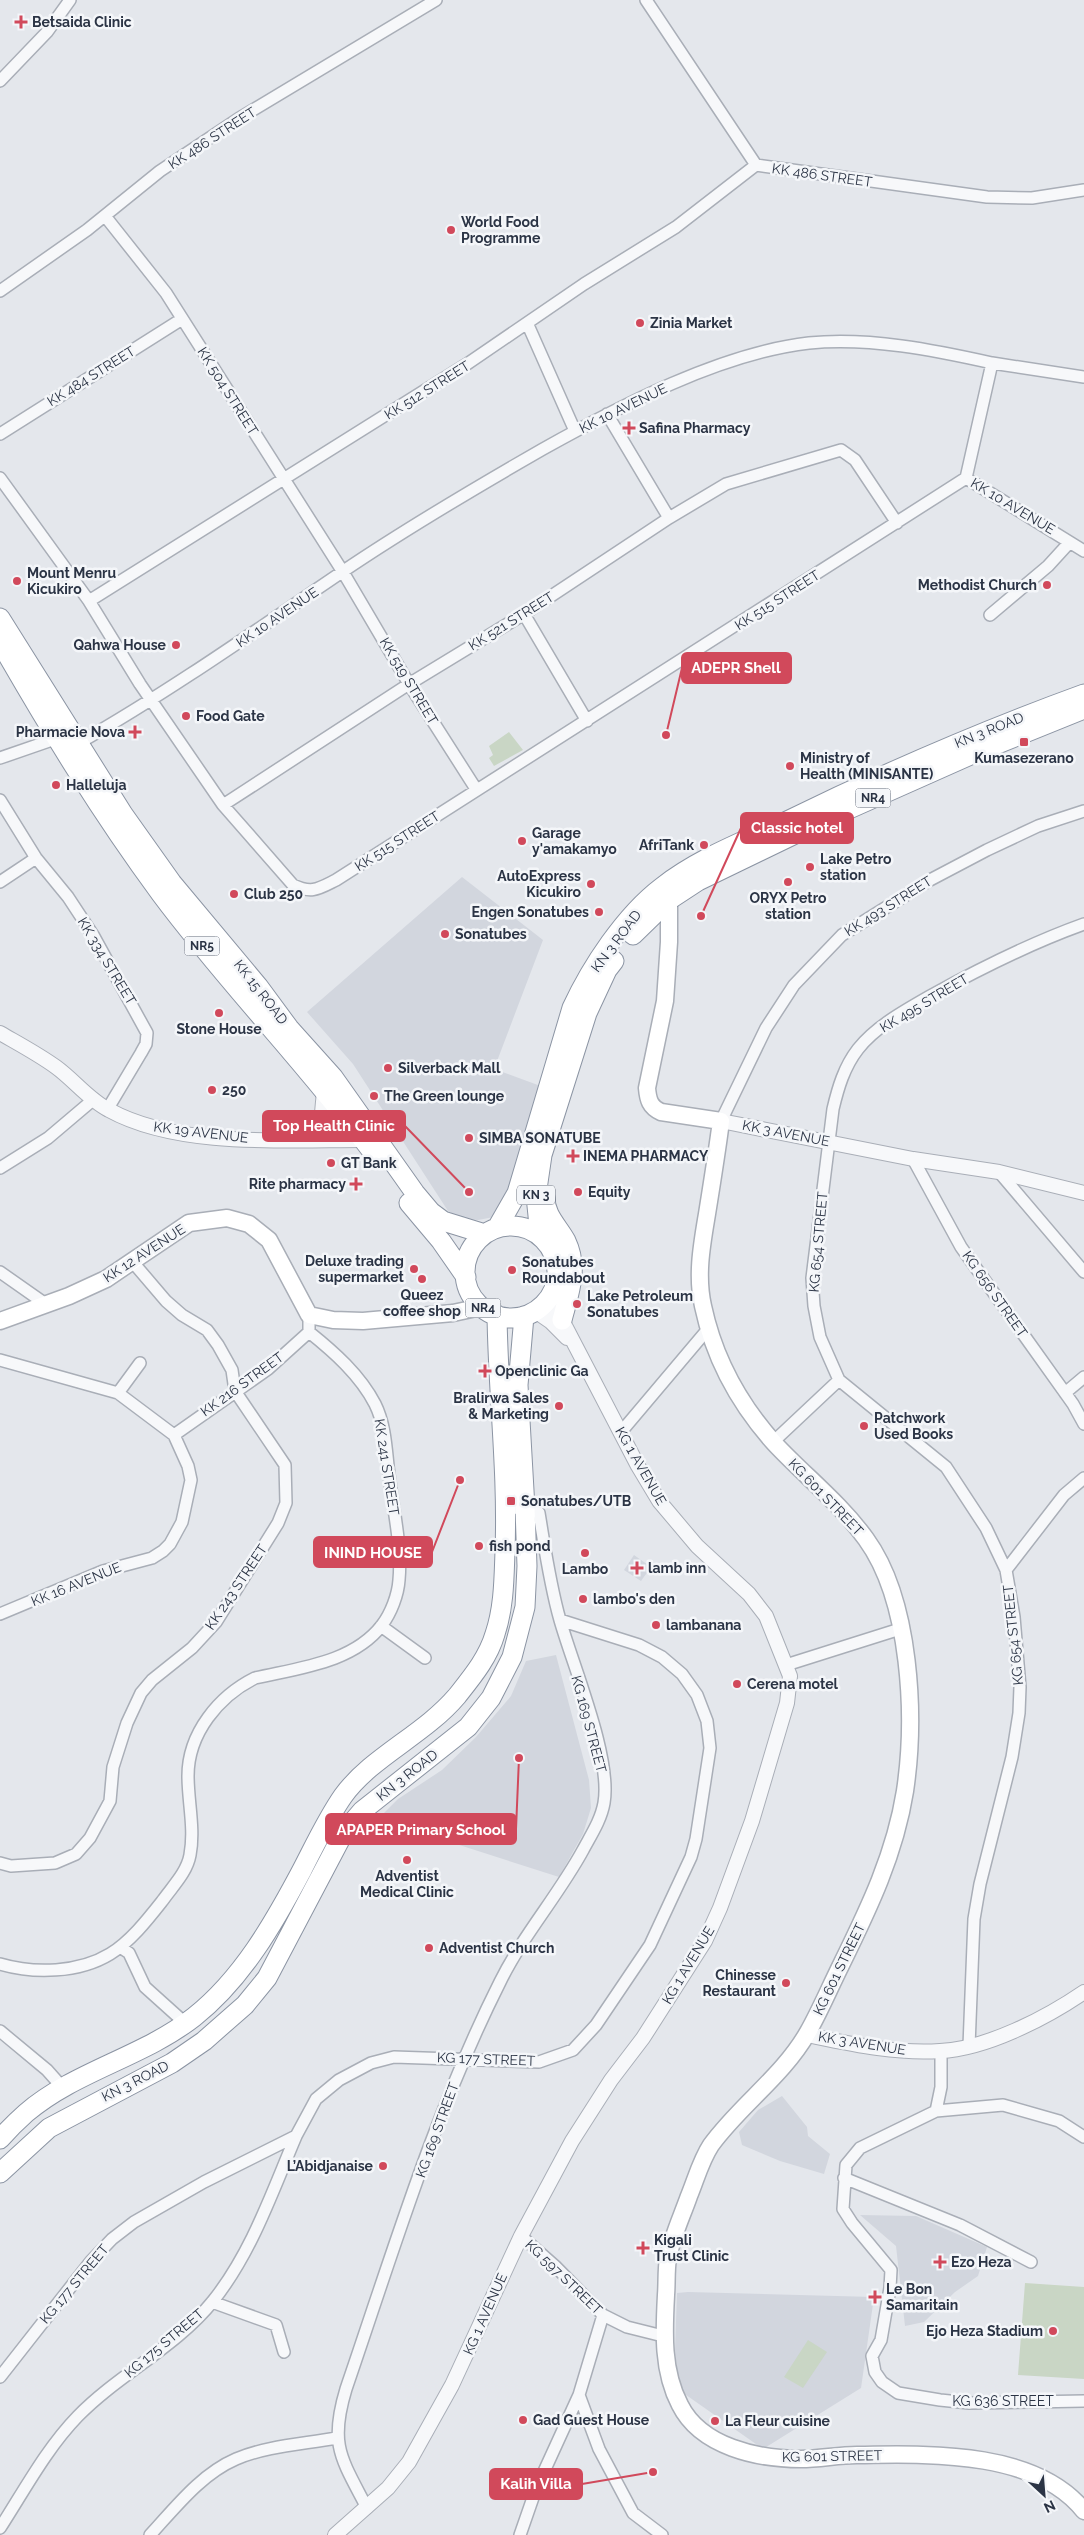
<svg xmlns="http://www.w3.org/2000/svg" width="1084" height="2535" font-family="Raleway,sans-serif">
<rect width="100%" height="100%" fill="#e4e7ec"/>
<path fill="#d2d6de" d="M462 877 543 940 494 1069 546 1088 499 1216 478 1220 460 1219 448 1211 353 1064 307 1012Z
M634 1555 651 1567 641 1581 624 1570Z
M556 1655 589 1780 591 1808 583 1834 559 1877 378 1819 398 1799 442 1770 476 1737 511 1696 526 1661Z
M782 2096 807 2127 808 2136 830 2154 824 2174 780 2161 742 2145 739 2132 758 2110Z
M860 2215 916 2216 987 2247 978 2276 955 2292 924 2322 905 2326 896 2246Z
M688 2292 874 2297 861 2388 763 2449 679 2390 675 2350 677 2293Z"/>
<path fill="#c9d6c5" d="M509 732 523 750 494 766 489 758 493 755 489 746Z
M1025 2283 1084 2287V2379L1018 2375Z
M808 2340 827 2352 803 2388 784 2377Z"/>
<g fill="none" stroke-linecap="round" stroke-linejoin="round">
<defs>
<path id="minor" d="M646 0 756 165 987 197 1032 198 1084 190
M0 81 47 32 70 0
M105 216 166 293 343 572 409 684 476 789
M0 291 87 230 160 171 238 119 436 0
M528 325 575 431
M992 363 1084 377
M607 414 669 518
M0 434 182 319
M0 478 89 601 140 684 223 805 409 684 524 614 669 518 726 484 841 450 855 460 897 523
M89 601 467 364 584 284 676 227 756 165
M524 614 587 721
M990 615 1048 566 1069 543
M79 743C170 691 255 631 342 572 407 528 475 488 543 449 620 406 721 353 809 343 869 337 934 350 992 363L966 478 1084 551
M0 758 55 739
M0 800 36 858 68 897 93 935 147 1033 146 1044 141 1053 107 1110
M223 805 293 885C312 894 318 889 336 880L966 478
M0 882 36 858
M721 1121 766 1028 794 985 842 935 930 880 987 850 1038 826 1084 811
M913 1159 961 1247 1073 1404 1084 1424
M0 1168 48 1138 94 1099
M999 1172 1084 1272
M0 1272 47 1305
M0 1360 118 1393 174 1435 188 1466 191 1480 182 1522 170 1544 163 1551 152 1558 103 1571 0 1614
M118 1393 140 1363
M1065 1393 1084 1377
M621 1432 708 1329
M174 1435 268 1369 309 1332
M773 1442 839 1380
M1006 1570 1064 1495 1084 1478
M381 1626 425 1658
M786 1665 900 1629
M0 1863 11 1866 55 1863 76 1854 90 1838 110 1801 113 1767 127 1723 141 1693 152 1680 192 1648 216 1622 278 1523 286 1503 285 1465 235 1391 232 1370 218 1345 207 1330 182 1315 166 1301 131 1260
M120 1947 129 1953 145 1987 185 2023
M0 1964C34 1974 79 1973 110 1954 131 1941 148 1919 163 1900 173 1886 187 1872 190 1855 195 1829 188 1802 188 1776 188 1733 219 1696 255 1678 298 1668 353 1663 382 1625 391 1613 398 1595 399 1580 402 1548 394 1513 390 1482 386 1456 387 1428 375 1404 360 1375 334 1352 309 1332V1315
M0 2031 47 2070 63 2088
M969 2046 974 1919 980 1884 1012 1757 1019 1713 1020 1687 1014 1617 1006 1570 986 1528 946 1467 839 1380 820 1337 814 1306 812 1278 833 1109C838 1088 844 1067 858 1049 876 1026 906 1010 932 995 981 968 1031 943 1084 924
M941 2051V2087L936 2111 860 2148 846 2165 843 2209 852 2223 891 2270 890 2288 881 2340 872 2356 875 2372 882 2382 898 2393 940 2400 969 2403 1084 2401
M936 2111 1003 2105 1059 2121 1084 2137
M844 2178 960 2225 1031 2262
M521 2236 555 2266 603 2315 627 2327 663 2336
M212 2302 276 2325 284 2352
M603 2315 579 2395 599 2449 633 2513 662 2535
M0 2377 91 2261 112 2239 134 2222 204 2182 296 2136 316 2099 339 2080 371 2063 394 2057 539 2062 573 2050 596 2025 650 1945 691 1857 696 1839 710 1748 707 1721 697 1695 682 1674 662 1657 639 1645 560 1620
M367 2508C341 2458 329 2445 346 2389 393 2252 435 2111 500 1982 523 1935 558 1896 583 1850 591 1835 601 1820 604 1803 612 1758 573 1666 560 1620 550 1585 545 1549 539 1513L535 1509 507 1508
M0 2528C24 2491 46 2449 78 2416 119 2374 176 2347 213 2301 252 2252 272 2192 296 2136
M150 2535C175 2508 201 2474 236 2459 266 2446 304 2444 336 2438
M520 2535 536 2489 579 2395"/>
<path id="tertiary" d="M0 1033C19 1044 38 1054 56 1067 74 1080 89 1100 109 1110 178 1148 286 1140 364 1140
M721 1121 913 1159 999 1172 1084 1193
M311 1140 322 1113 324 1091
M535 1311 551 1322 567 1338
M807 2035C851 2044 895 2054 940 2051 986 2049 1046 2018 1084 1992
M335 2535 388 2488 409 2462 452 2385 521 2236 572 2141 611 2080 643 2038 705 1941 720 1908 752 1821 787 1703 790 1676 766 1616 749 1594 697 1546 659 1501 638 1466 562 1320 548 1300"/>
<path id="secondary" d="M669 900V942L665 1001 647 1088C648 1100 650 1107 661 1112L721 1121C717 1152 712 1183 707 1214 702 1244 696 1275 703 1306 714 1358 740 1405 775 1444 805 1476 840 1503 866 1539 911 1601 916 1717 905 1791 895 1854 869 1908 841 1965 830 1987 820 2011 808 2032 783 2076 740 2105 711 2145 701 2160 696 2179 689 2196 682 2216 672 2237 668 2258 666 2270 667 2283 666 2295 664 2332 662 2371 680 2405 701 2447 758 2459 801 2459 820 2459 838 2455 857 2455 928 2454 1036 2450 1084 2511
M0 1321 69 1296 106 1279 189 1223 227 1218 249 1224 269 1240 309 1315 333 1320 363 1321 453 1313 481 1307"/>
<path id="trunk" d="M0 618 123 814 172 883 258 986 289 1028 333 1077 415 1193 431 1212 443 1221 485 1234
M0 642C50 729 101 813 161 894 228 984 307 1064 374 1154
M633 935 669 900 698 881 822 821 975 753 1084 709
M545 1197C545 1216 558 1226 566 1241 579 1268 569 1293 562 1320
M409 1203 441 1241 466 1277
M465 1272a46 46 0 1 1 92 0a46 46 0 1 1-92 0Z
M497 1228 517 1193 572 1008C591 967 625 915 662 887 699 858 743 842 785 822 883 774 982 731 1084 694
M540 1235 536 1196 542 1155 587 1013 607 970 614 961
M0 2139C8 2130 17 2121 26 2113 75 2071 143 2057 194 2017 242 1979 274 1923 302 1870 315 1845 327 1819 343 1796 371 1757 424 1735 457 1696 472 1677 488 1658 495 1634 504 1607 504 1579 505 1551 508 1472 498 1394 497 1315
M0 2173 49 2128 172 2063 204 2041 245 2005 267 1978 344 1832 362 1811 468 1727 491 1698 512 1657 525 1607 527 1566 525 1508 518 1385 524 1316"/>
</defs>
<use href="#minor" stroke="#a9aeb7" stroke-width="14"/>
<use href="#tertiary" stroke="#a9aeb7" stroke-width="16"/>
<use href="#secondary" stroke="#a9aeb7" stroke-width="19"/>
<use href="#trunk" stroke="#8b94a3" stroke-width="21"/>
<use href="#minor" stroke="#f7f8fa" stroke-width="11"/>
<use href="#tertiary" stroke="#f7f8fa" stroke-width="14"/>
<use href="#secondary" stroke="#fff" stroke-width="16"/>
<use href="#trunk" stroke="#fff" stroke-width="19"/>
</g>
<g fill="#d1495b" stroke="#f4f6f9" stroke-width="2">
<path d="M18.5 14.5h5v5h5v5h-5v5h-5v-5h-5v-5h5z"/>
<circle cx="451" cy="230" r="5"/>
<circle cx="640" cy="323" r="5"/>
<path d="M626.5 420.5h5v5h5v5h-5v5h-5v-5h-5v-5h5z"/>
<circle cx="17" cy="581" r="5"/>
<circle cx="1047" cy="585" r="5"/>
<circle cx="176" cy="645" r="5"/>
<circle cx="186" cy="716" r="5"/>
<path d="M132.5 724.5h5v5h5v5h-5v5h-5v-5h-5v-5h5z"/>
<rect x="1019" y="737" width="10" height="10" rx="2.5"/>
<circle cx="790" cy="766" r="5"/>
<circle cx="56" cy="785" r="5"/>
<circle cx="522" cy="841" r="5"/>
<circle cx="704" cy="845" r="5"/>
<circle cx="810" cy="867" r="5"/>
<circle cx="788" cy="882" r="5"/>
<circle cx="591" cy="884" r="5"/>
<circle cx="234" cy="894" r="5"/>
<circle cx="599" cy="912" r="5"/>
<circle cx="445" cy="934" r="5"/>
<circle cx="219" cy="1013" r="5"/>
<circle cx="388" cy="1068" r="5"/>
<circle cx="212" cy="1090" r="5"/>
<circle cx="374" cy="1096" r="5"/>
<circle cx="469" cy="1138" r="5"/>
<path d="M570.5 1148.5h5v5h5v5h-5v5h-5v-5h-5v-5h5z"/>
<circle cx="331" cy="1163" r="5"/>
<path d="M353.5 1176.5h5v5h5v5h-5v5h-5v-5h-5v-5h5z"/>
<circle cx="578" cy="1192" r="5"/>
<circle cx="414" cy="1269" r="5"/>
<circle cx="512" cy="1270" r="5"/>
<circle cx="422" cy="1279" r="5"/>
<circle cx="577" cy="1304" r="5"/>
<path d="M482.5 1363.5h5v5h5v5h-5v5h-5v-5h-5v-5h5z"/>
<circle cx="559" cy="1406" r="5"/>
<circle cx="864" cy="1426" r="5"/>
<rect x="506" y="1496" width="10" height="10" rx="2.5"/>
<circle cx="479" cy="1546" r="5"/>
<circle cx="585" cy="1553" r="5"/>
<path d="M634.5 1560.5h5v5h5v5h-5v5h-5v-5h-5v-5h5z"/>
<circle cx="583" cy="1599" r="5"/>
<circle cx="656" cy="1625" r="5"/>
<circle cx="737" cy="1684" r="5"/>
<circle cx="407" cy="1860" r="5"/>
<circle cx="429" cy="1948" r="5"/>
<circle cx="786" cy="1983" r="5"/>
<circle cx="383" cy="2166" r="5"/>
<path d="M640.5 2240.5h5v5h5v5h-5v5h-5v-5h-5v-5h5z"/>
<path d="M937.5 2254.5h5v5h5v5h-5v5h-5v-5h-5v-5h5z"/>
<path d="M872.5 2289.5h5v5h5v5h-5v5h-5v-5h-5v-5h5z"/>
<circle cx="1053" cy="2331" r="5"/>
<circle cx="523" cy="2420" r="5"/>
<circle cx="715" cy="2421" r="5"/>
</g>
<g text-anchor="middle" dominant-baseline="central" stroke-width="5" stroke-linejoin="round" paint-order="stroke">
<g fill="#f4f6f9" stroke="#676e7b" stroke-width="1">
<rect x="855.5" y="788.5" width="35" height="19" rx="4"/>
<rect x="184.5" y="936.5" width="35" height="19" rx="4"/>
<rect x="517" y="1185.5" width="38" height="19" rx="4"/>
<rect x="465.5" y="1298.5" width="35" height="19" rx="4"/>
</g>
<g font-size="12" font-weight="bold" fill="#2b3445">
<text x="873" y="798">NR4</text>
<text x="202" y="946">NR5</text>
<text x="536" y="1195">KN 3</text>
<text x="483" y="1308">NR4</text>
</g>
<g font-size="14" font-weight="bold" fill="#2b3445" stroke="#f4f6f9" text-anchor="start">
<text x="32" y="22">Betsaida Clinic</text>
<text x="461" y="222">World Food<tspan x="461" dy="16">Programme</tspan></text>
<text x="650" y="323">Zinia Market</text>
<text x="639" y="428">Safina Pharmacy</text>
<text x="27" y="573">Mount Menru<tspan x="27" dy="16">Kicukiro</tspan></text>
<text x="1037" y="585" text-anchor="end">Methodist Church</text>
<text x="166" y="645" text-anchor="end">Qahwa House</text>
<text x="196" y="716">Food Gate</text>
<text x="125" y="732" text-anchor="end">Pharmacie Nova</text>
<text x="800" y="758">Ministry of<tspan x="800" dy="16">Health (MINISANTE)</tspan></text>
<text x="1024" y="758" text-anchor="middle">Kumasezerano</text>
<text x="66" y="785">Halleluja</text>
<text x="532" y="833">Garage<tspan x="532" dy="16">y'amakamyo</tspan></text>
<text x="694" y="845" text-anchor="end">AfriTank</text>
<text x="820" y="859">Lake Petro<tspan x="820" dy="16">station</tspan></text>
<text x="581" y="876" text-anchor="end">AutoExpress<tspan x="581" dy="16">Kicukiro</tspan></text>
<text x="244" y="894">Club 250</text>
<text x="788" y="898" text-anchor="middle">ORYX Petro<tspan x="788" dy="16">station</tspan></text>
<text x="589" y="912" text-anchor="end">Engen Sonatubes</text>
<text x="455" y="934">Sonatubes</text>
<text x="219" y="1029" text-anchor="middle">Stone House</text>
<text x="398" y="1068">Silverback Mall</text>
<text x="222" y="1090">250</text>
<text x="384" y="1096">The Green lounge</text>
<text x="479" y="1138">SIMBA SONATUBE</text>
<text x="583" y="1156">INEMA PHARMACY</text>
<text x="341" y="1163">GT Bank</text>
<text x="346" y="1184" text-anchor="end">Rite pharmacy</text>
<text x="588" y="1192">Equity</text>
<text x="404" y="1261" text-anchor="end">Deluxe trading<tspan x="404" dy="16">supermarket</tspan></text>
<text x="522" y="1262">Sonatubes<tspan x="522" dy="16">Roundabout</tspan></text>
<text x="422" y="1295" text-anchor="middle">Queez<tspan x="422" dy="16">coffee shop</tspan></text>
<text x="587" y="1296">Lake Petroleum<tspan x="587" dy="16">Sonatubes</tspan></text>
<text x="495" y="1371">Openclinic Ga</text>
<text x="549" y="1398" text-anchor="end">Bralirwa Sales<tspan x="549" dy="16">&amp; Marketing</tspan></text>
<text x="874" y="1418">Patchwork<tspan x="874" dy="16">Used Books</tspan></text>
<text x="521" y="1501">Sonatubes/UTB</text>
<text x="489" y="1546">fish pond</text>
<text x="648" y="1568">lamb inn</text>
<text x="585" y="1569" text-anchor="middle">Lambo</text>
<text x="593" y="1599">lambo's den</text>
<text x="666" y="1625">lambanana</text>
<text x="747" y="1684">Cerena motel</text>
<text x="407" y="1876" text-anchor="middle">Adventist<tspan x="407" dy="16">Medical Clinic</tspan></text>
<text x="439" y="1948">Adventist Church</text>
<text x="776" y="1975" text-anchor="end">Chinesse<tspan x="776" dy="16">Restaurant</tspan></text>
<text x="373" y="2166" text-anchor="end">L’Abidjanaise</text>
<text x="654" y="2240">Kigali<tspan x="654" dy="16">Trust Clinic</tspan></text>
<text x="951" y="2262">Ezo Heza</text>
<text x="886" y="2289">Le Bon<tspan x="886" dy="16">Samaritain</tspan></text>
<text x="1043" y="2331" text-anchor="end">Ejo Heza Stadium</text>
<text x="533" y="2420">Gad Guest House</text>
<text x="725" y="2421">La Fleur cuisine</text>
</g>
<g font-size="14" fill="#2b3445" stroke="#f4f6f9">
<text transform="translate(212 138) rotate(-33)">KK 486 STREET</text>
<text transform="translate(822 175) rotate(8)">KK 486 STREET</text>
<text transform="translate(91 376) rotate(-32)">KK 484 STREET</text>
<text transform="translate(427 390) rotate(-32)">KK 512 STREET</text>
<text transform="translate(228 391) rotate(58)">KK 504 STREET</text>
<text transform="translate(623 408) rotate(-26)">KK 10 AVENUE</text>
<text transform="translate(1013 506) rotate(31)">KK 10 AVENUE</text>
<text transform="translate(777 600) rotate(-33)">KK 515 STREET</text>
<text transform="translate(277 617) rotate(-34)">KK 10 AVENUE</text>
<text transform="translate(511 621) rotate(-32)">KK 521 STREET</text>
<text transform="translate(409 681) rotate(59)">KK 519 STREET</text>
<text transform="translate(989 730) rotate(-22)">KN 3 ROAD</text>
<text transform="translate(397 841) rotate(-33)">KK 515 STREET</text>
<text transform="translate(888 906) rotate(-32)">KK 493 STREET</text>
<text transform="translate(616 941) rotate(-53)">KN 3 ROAD</text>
<text transform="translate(107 961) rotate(59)">KK 334 STREET</text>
<text transform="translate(261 992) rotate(52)">KK 15 ROAD</text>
<text transform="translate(924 1003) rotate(-31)">KK 495 STREET</text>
<text transform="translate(201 1132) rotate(7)">KK 19 AVENUE</text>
<text transform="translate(786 1133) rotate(11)">KK 3 AVENUE</text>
<text transform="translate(818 1242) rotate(-85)">KG 654 STREET</text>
<text transform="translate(144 1253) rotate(-33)">KK 12 AVENUE</text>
<text transform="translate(995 1294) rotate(55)">KG 656 STREET</text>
<text transform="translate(242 1384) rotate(-36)">KK 216 STREET</text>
<text transform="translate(641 1466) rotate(60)">KG 1 AVENUE</text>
<text transform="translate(387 1467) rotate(81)">KK 241 STREET</text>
<text transform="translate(826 1497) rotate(46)">KG 601 STREET</text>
<text transform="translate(76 1584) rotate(-22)">KK 16 AVENUE</text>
<text transform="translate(236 1587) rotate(-56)">KK 243 STREET</text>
<text transform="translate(1013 1635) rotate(-96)">KG 654 STREET</text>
<text transform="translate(589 1724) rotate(75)">KG 169 STREET</text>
<text transform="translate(407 1775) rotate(-38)">KN 3 ROAD</text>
<text transform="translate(688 1965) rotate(-59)">KG 1 AVENUE</text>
<text transform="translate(839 1969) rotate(-64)">KG 601 STREET</text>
<text transform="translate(862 2043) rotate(9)">KK 3 AVENUE</text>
<text transform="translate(486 2059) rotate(2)">KG 177 STREET</text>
<text transform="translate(135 2081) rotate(-27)">KN 3 ROAD</text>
<text transform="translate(437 2130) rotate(-70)">KG 169 STREET</text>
<text transform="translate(564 2277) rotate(44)">KG 597 STREET</text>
<text transform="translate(74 2284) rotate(-50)">KG 177 STREET</text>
<text transform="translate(485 2314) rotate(-66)">KG 1 AVENUE</text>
<text transform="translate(164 2343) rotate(-40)">KG 175 STREET</text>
<text x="1003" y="2401">KG 636 STREET</text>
<text transform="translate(832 2456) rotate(-1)">KG 601 STREET</text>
</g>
</g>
<path fill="none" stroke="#d1495b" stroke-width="2" d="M666 735L682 668M701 916L741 828M469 1192L405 1126M460 1480L432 1552M519 1758L516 1829M653 2472L582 2484"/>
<g fill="#d1495b" stroke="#f4f6f9" stroke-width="2">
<circle cx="666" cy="735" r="5"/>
<circle cx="701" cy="916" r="5"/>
<circle cx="469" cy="1192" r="5"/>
<circle cx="460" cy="1480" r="5"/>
<circle cx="519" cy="1758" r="5"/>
<circle cx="653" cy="2472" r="5"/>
</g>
<g fill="#d1495b" stroke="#d1495b" stroke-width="2">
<rect x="682" y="653" width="109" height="30" rx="5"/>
<rect x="741" y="813" width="112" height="30" rx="5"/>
<rect x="263" y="1111" width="142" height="30" rx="5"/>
<rect x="314" y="1537" width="118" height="30" rx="5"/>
<rect x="326" y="1814" width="190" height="30" rx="5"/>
<rect x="490" y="2469" width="92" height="30" rx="5"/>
</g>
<g font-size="15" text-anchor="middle" font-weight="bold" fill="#fff">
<text x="736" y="673">ADEPR Shell</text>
<text x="797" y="833">Classic hotel</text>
<text x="334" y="1131">Top Health Clinic</text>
<text x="373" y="1558">ININD HOUSE</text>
<text x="421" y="1835">APAPER Primary School</text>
<text x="536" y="2489">Kalih Villa</text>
</g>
<g transform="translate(1044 2495) rotate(154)" stroke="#f4f6f9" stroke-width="4" paint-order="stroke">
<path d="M0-4L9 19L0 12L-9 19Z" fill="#2b3445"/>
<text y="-8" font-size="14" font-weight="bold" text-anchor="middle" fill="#2b3445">N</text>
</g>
</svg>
